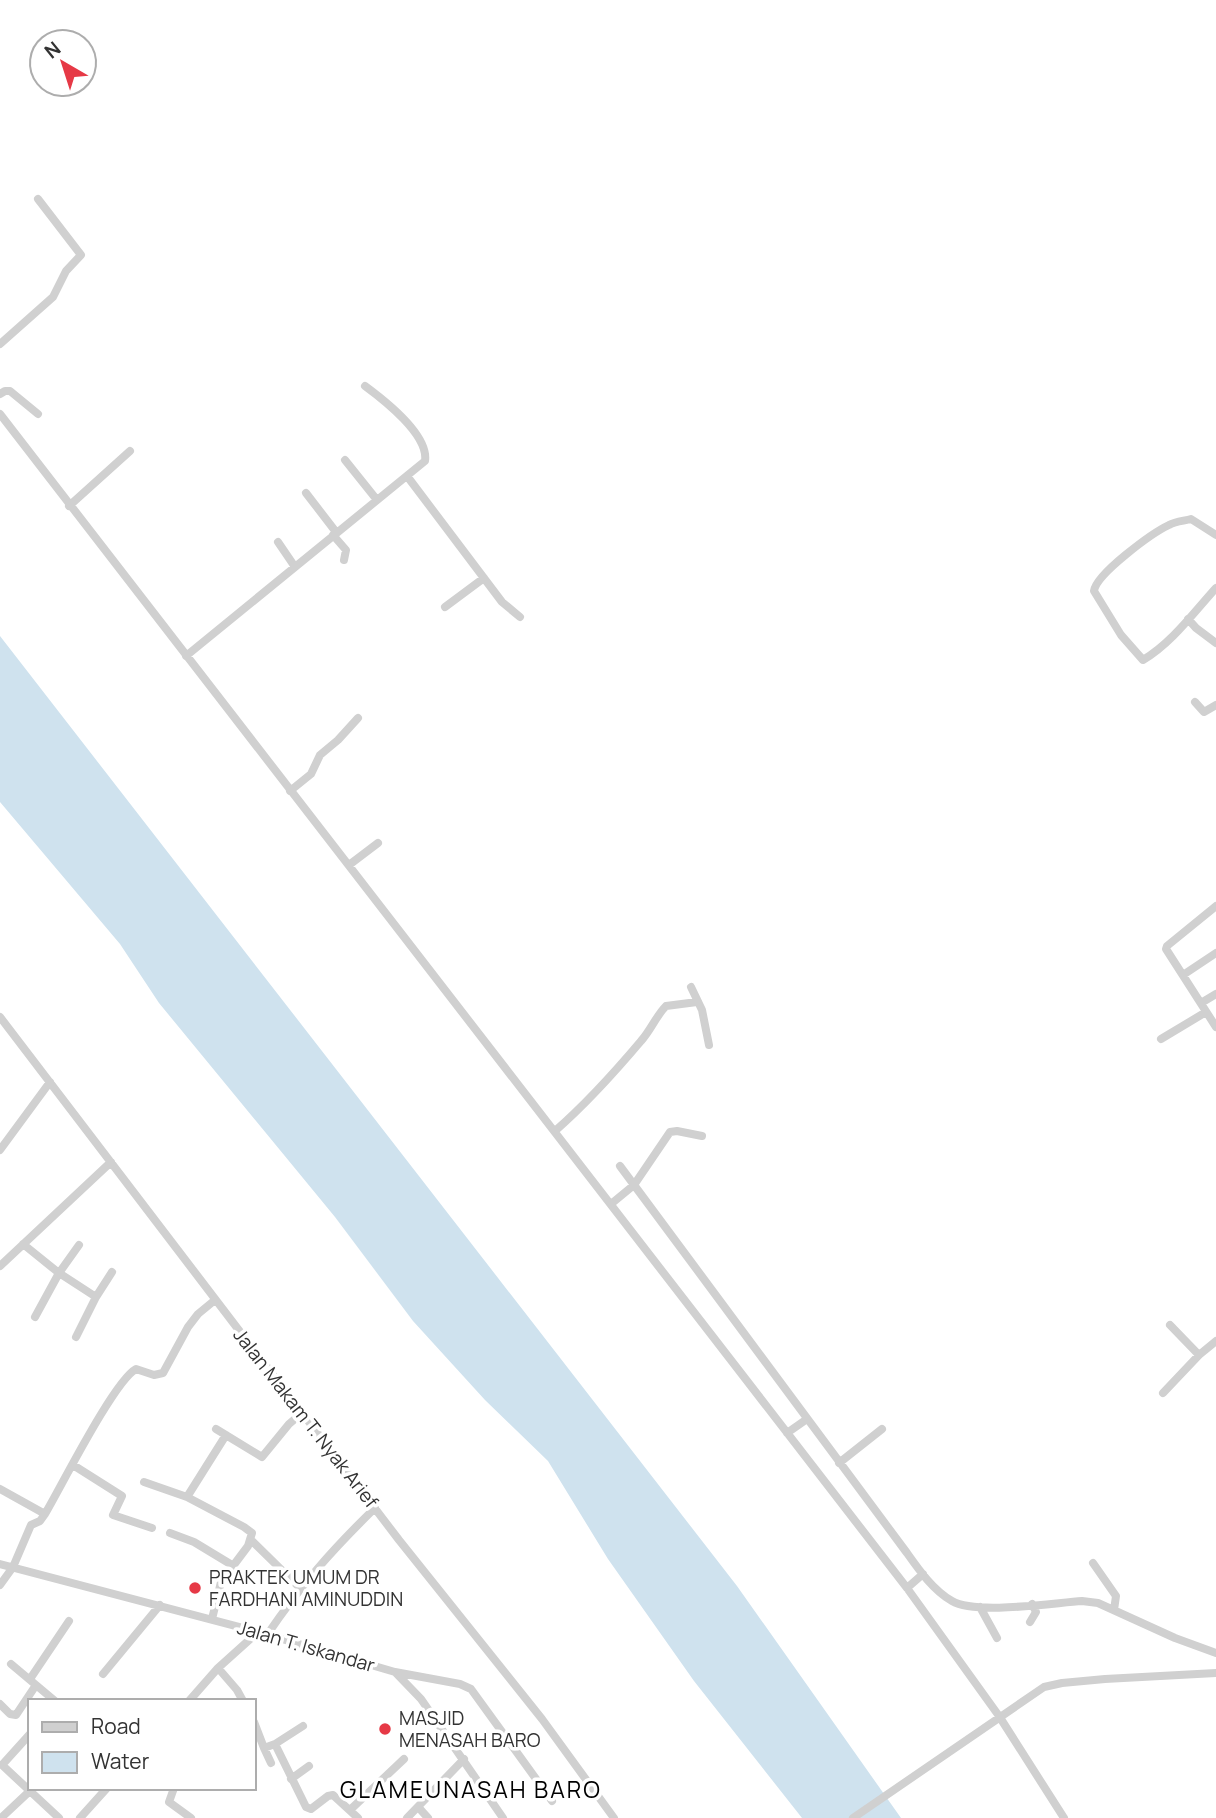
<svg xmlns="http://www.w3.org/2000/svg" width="1216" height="1818" font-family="Manrope,sans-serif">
<rect width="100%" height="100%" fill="#fff"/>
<path fill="#cfe2ee" d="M0 636 737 1586 901 1818H802L694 1681 608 1559 548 1461 485 1400 413 1321 335 1217 159 1003 120 944 0 802Z"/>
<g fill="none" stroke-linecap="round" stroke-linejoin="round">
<path stroke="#d0d0d0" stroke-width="8" d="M0 344 53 297 66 271 81 255 38 199
M0 394 5 391H10L38 414
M0 414 907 1588 999 1716 1064 1818
M345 460 377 500
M407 476 502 602 520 617
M306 493 336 532
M69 506 130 451
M333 535 346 550 344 560
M1216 535 1191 519C1184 521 1176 521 1169 525 1152 533 1096 574 1094 591L1121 635 1143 660C1172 643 1194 612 1216 588
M278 542 295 567
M445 607 484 578
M1188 619 1196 628 1216 643
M186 656 425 461C429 435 384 400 365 386
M1195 702 1204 712 1216 705
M290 791 311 774 320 755 338 740 358 718
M349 865 378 843
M1216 906 1167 946 1166 949 1216 1027
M1183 975 1216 953
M691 987 702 1010 709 1045
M1201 1003 1216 994
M0 1017 399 1540 542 1719 614 1818
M1161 1039 1206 1012
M555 1131C587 1103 614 1073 641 1041 651 1030 656 1016 666 1006L697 1002
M0 1150 50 1082
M620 1166 907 1553C919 1570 933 1590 952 1601 976 1615 1052 1603 1082 1601L1098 1603 1175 1638 1216 1653
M611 1204 634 1185 670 1132 677 1131 702 1136
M23 1244 59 1273 96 1297
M0 1266 111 1162
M35 1317 59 1273 79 1245
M1170 1325 1199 1355
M76 1337 96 1297 112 1272
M1163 1393 1199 1355 1216 1341
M216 1429 262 1457 289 1424 302 1413
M787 1433 807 1419
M839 1463 882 1429
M73 1465 122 1496 113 1515 152 1528
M144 1482 187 1497
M0 1489 45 1514
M170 1533 194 1542 232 1565
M251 1540 300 1588
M1093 1563 1116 1596 1114 1610
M0 1564 258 1632 395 1672 421 1699 503 1818
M0 1585 13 1567 31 1525 40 1521 45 1514C61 1487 114 1381 136 1369L154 1375 163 1373 188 1327 198 1314 215 1300
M907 1588 923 1574
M980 1607 997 1638
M212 1619 221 1582 248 1546 252 1533 244 1527 187 1497 226 1435
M1030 1622 1036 1612 1032 1604
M267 1635C301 1585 332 1550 375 1508
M11 1664 55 1701
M218 1668 237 1690 243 1701
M395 1672 460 1684 471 1689 552 1801
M103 1674 160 1605
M30 1679 69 1621
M189 1701 218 1668 258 1632
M0 1704 10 1714 16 1715 36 1685
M254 1722 264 1748 275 1744 306 1807 311 1809 328 1796 333 1795 358 1818
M30 1734 2 1765 59 1818
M275 1744 303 1726
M264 1748 271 1763
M291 1779 309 1766
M174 1788 169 1802 191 1818
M419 1808 428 1818
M350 1810 404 1759
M1 1818 33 1788
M80 1818 107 1788
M407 1818 464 1759
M853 1818 1044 1687 1062 1683 1105 1679 1216 1673"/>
</g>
<g fill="#e63946" stroke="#fff" stroke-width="2.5">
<circle cx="195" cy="1588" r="7"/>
<circle cx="385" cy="1729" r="7"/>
</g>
<g text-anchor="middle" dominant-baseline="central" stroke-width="7" stroke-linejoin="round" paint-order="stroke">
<g font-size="19" fill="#333" stroke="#fff">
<text transform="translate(306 1418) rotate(52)">Jalan Makam T. Nyak Arief</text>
<text transform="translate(306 1646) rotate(16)">Jalan T. Iskandar</text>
</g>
<g font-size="19" fill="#333" stroke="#fff" text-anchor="start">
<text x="209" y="1577">PRAKTEK UMUM DR<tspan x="209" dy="22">FARDHANI AMINUDDIN</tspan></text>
<text x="399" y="1718">MASJID<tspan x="399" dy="22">MENASAH BARO</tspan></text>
</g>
<g font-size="23" letter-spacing="2" fill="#000" stroke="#fff">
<text x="471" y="1789">GLAMEUNASAH BARO</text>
</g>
</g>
<rect x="28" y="1699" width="228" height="91" fill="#ffffff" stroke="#adadad" stroke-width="2"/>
<rect x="42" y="1722" width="35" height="10" fill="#d0d0d0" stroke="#adadad" stroke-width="2"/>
<text x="91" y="1734" font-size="21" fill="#333333">Road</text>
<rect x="42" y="1752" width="35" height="21" fill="#cfe2ee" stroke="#adadad" stroke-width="2"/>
<text x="91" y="1769" font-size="21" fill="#333333">Water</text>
<g transform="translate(63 63) rotate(321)"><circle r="33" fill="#ffffff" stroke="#adadad" stroke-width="2"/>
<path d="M0-5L12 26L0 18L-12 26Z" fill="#e63946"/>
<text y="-10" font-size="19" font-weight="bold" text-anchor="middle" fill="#333333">N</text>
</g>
</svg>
